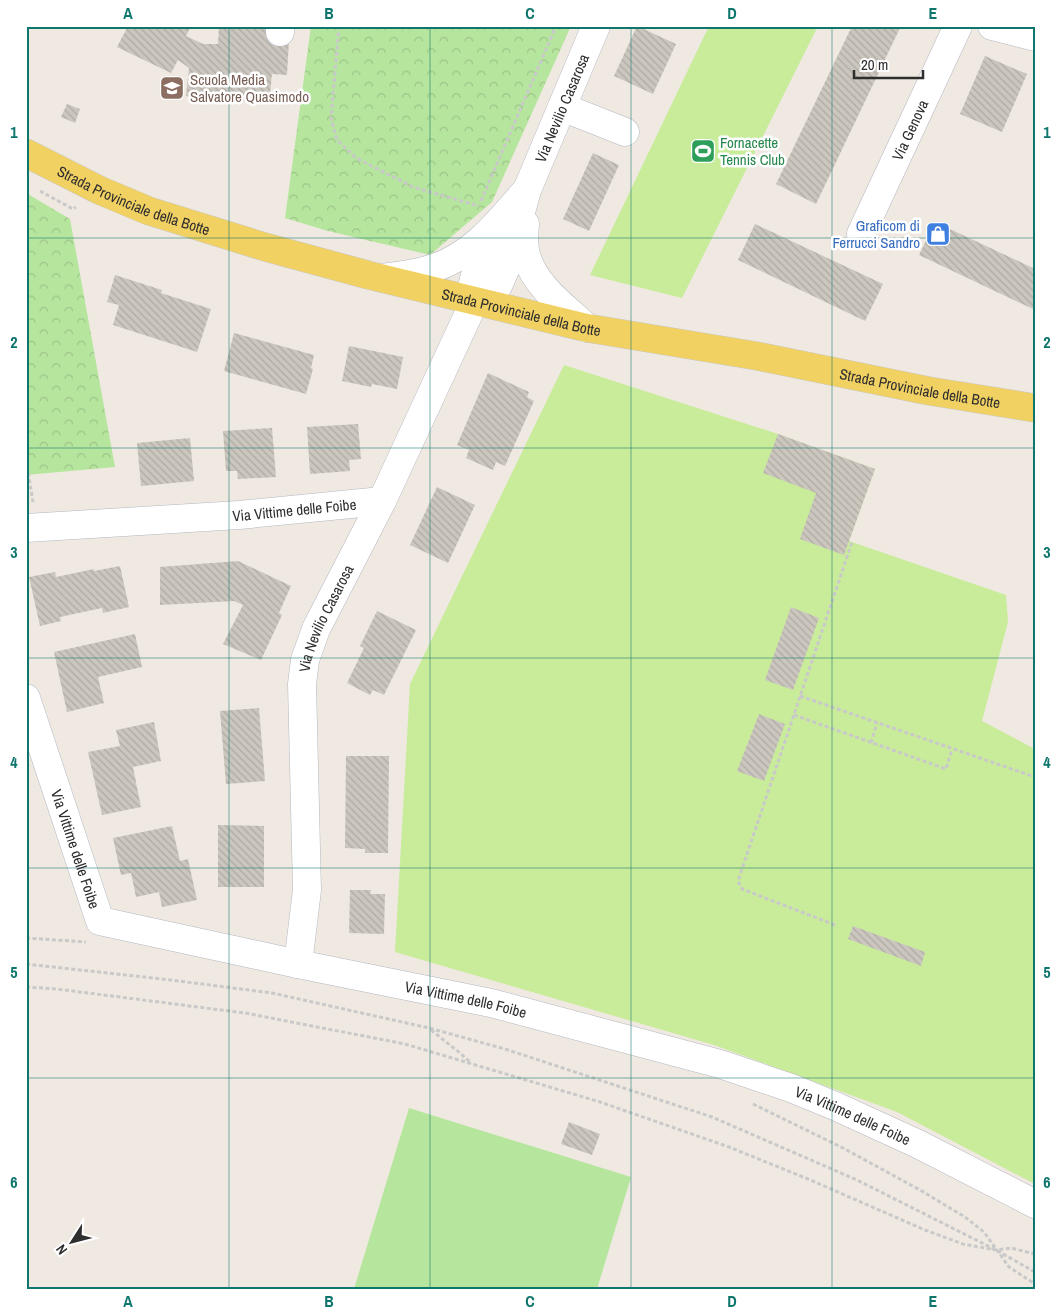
<svg xmlns="http://www.w3.org/2000/svg" width="1061" height="1315" font-family="'Archivo Narrow',sans-serif">
<defs>
<pattern id="forest-crowns" width="20" height="18" patternUnits="userSpaceOnUse" patternTransform="scale(1.25)"><rect width="20" height="18" fill="#b6e59e"/><path d="M2 6a3 3 0 1 1 6 0M12 15a3 3 0 1 1 6 0" fill="none" stroke="#9dc588"/></pattern>
<pattern id="building-back-hatch" width="6" height="6" patternUnits="userSpaceOnUse" patternTransform="scale(1.25)"><rect width="6" height="6" fill="#cbc7bf"/><path d="M-1 5l2 2M0 0l6 6M5-1l2 2" fill="none" stroke="#afaba4"/></pattern>
</defs>
<rect width="100%" height="100%" fill="#efe9e1"/>
<path fill="url(#forest-crowns)" d="M311 26H571L492 202 430 255 328 231 285 218Z
M26 193 70 219 115 467 26 475Z"/>
<path fill="#b6e59e" d="M409 1108 631 1177 597 1289H354Z"/>
<path fill="#c9ec9a" d="M709 26H818L682 298 590 275Z
M564 365 778 434 875 469 849 541 1006 595 1008 622 982 721 1035 749V1184L897 1112 714 1045 395 952 410 684Z"/>
<path fill="url(#building-back-hatch)" d="M128 26H191L186 36 203 44H218L219 26H269L289 40 287 75 272 74 269 103 186 96 189 68 178 60 171 73 117 47Z
M637 26 676 44 653 94 614 76Z
M852 26H896L900 28 816 204 776 184Z
M985 56 1027 74 1002 132 960 114Z
M67 104 80 109 75 123 61 117Z
M593 153 619 165 589 231 563 219Z
M935 222 1035 269V310L919 255Z
M755 224 883 284 865 321 738 260Z
M115 275 162 290 161 293 211 309 197 352 113 325 119 305 107 302Z
M234 333 314 355 311 368 313 369 306 394 224 371Z
M349 346 403 357 397 389 372 384 371 387 342 381Z
M488 373 529 392 527 397 534 401 505 466 496 462 493 470 466 458 469 450 457 445Z
M358 424 361 459 349 460 350 471 310 474 307 427Z
M272 428 276 477 238 479 237 471H226L223 431Z
M778 434 875 469 844 555 800 539 816 493 763 473Z
M190 438 194 481 141 486 137 443Z
M437 487 475 505 448 563 410 545Z
M238 561 291 586 279 613 282 615 261 660 223 644 243 605 234 601 160 605V567Z
M120 566 129 607 103 613 102 608 60 617 61 621 40 626 29 577 55 572 56 577 94 569V571Z
M791 607 819 618 793 690 765 680Z
M377 611 416 630 384 695 373 690 370 695 347 683 364 648 360 646Z
M135 634 142 667 98 677 104 703 67 712 54 652Z
M259 708 265 781 226 784 220 711Z
M759 714 785 724 764 781 737 771Z
M154 722 161 761 133 767 141 807 102 815 88 752 120 746 116 730Z
M346 756H389L388 853H365V849L345 848Z
M218 825 264 826V887H218Z
M172 826 180 861 188 859 197 900 162 907 159 892 136 897 131 873 121 875 113 838Z
M350 890H371L370 894H385L384 934 349 933Z
M853 926 925 952 921 966 848 939Z
M569 1122 600 1134 592 1155 561 1144Z"/>
<g fill="none" stroke-linecap="round" stroke-linejoin="round">
<defs>
<g id="minor">
<path d="M992 26 1035 37"/>
<path d="M280 32V26"/>
<path d="M562 107 625 132"/>
<path d="M525 224C524 235 523 247 527 258 536 287 566 308 587 328"/>
<path id="s1" d="M861 234 958 26"/>
<path d="M381 278C398 276 417 274 434 268 473 255 498 223 524 193"/>
<path d="M471 299C473 271 480 260 495 237"/>
<path id="s2" d="M485 302 498 286 505 270 527 190 596 26"/>
<path id="s3" d="M26 528 239 515 382 501"/>
<path id="s4" d="M26 698 100 921 298 964 491 1003 720 1064 791 1088 835 1106 918 1144 1035 1204"/>
<path id="s5" d="M298 964 307 890 302 684 305 660 316 629 382 501 475 300"/>
</g>
<g id="major">
<path id="s6" d="M26 153 99 190 149 211 265 247 368 275 587 328 757 356 929 391 1035 408"/>
</g>
</defs>
<use href="#minor" stroke="#b4b7c1" stroke-width="29"/>
<use href="#major" stroke="#c9c9c9" stroke-width="29"/>
<path stroke="#c9c9c9" stroke-width="3" stroke-dasharray="4 2.5" stroke-linecap="butt" d="M339 26 331 118 337 140 356 158 413 187 479 206
M40 191 73 209 76 207
M481 201 556 26
M26 460 33 502
M800 696 1035 777
M794 715 946 769 952 749
M871 743 877 723
M835 925 742 889 738 881 852 542
M26 938 86 942
M26 964 171 980 272 993 429 1028 505 1049 712 1117 857 1180 996 1250 1035 1272
M26 987 57 989 245 1013 405 1044 600 1102 729 1147 808 1179 925 1230 963 1244 996 1250 1011 1248 1035 1254
M431 1030 460 1053 471 1063
M753 1104 843 1148 920 1190 965 1217 984 1232 1009 1267 1035 1284"/>
<use href="#minor" stroke="#fff" stroke-width="28"/>
<use href="#major" stroke="#f2d163" stroke-width="28"/>
</g>
<path fill="none" stroke="#0f766e" stroke-width="1" stroke-opacity="0.55" d="M229 26V1289M430 26V1289M631 26V1289M832 26V1289M26 238H1035M26 448H1035M26 658H1035M26 868H1035M26 1078H1035"/>
<defs>
<symbol id="school-square" viewBox="-11 -11 22 22"><rect x="-9" y="-9" width="18" height="18" rx="4" fill="#8d6e63" stroke="#fff"/><path d="M0-5L7-2L0 1L-7-2ZM-4 1L0 2.5L4 1V4Q0 6-4 4Z" fill="#fff"/></symbol>
<symbol id="stadium-square" viewBox="-11 -11 22 22"><rect x="-9" y="-9" width="18" height="18" rx="4" fill="#2e9e5b" stroke="#fff"/><path d="M0-5a6.5 5 0 1 0 0 10a6.5 5 0 1 0 0-10ZM-3.5-1.8h7v3.6h-7Z" fill="#fff"/></symbol>
<symbol id="shop-square" viewBox="-11 -11 22 22"><rect x="-9" y="-9" width="18" height="18" rx="4" fill="#3f7fe0" stroke="#fff"/><path d="M-5-2.5h2.3a2.7 3.5 0 0 1 5.4 0H5L5.5 6h-11ZM-1.5-2.5h3a1.5 2.3 0 0 0-3 0Z" fill="#fff"/></symbol>
</defs>
<g fill-rule="evenodd">
<use href="#school-square" x="158" y="74" width="28" height="28"/>
<use href="#stadium-square" x="689" y="137" width="28" height="28"/>
<use href="#shop-square" x="924" y="220" width="28" height="28"/>
</g>
<g text-anchor="middle" dominant-baseline="central" stroke-width="5" stroke-linejoin="round" paint-order="stroke">
<g font-size="15" fill="#785e54" stroke="#fff" text-anchor="start">
<text x="190" y="79">Scuola Media<tspan x="190" dy="17">Salvatore Quasimodo</tspan></text>
</g>
<g font-size="15" fill="#2e2e2e" stroke="#fff">
<text stroke="none"><textPath href="#s2" startOffset="210">Via Nevilio Casarosa</textPath></text>
<text stroke="none"><textPath href="#s1" startOffset="115">Via Genova</textPath></text>
<text stroke="none"><textPath href="#s6" startOffset="118">Strada Provinciale della Botte</textPath></text>
<text stroke="none"><textPath href="#s6" startOffset="522">Strada Provinciale della Botte</textPath></text>
<text stroke="none"><textPath href="#s6" startOffset="928">Strada Provinciale della Botte</textPath></text>
<text stroke="none"><textPath href="#s3" startOffset="269">Via Vittime delle Foibe</textPath></text>
<text stroke="none"><textPath href="#s5" startOffset="351">Via Nevilio Casarosa</textPath></text>
<text stroke="none"><textPath href="#s4" startOffset="159">Via Vittime delle Foibe</textPath></text>
<text stroke="none"><textPath href="#s4" startOffset="609">Via Vittime delle Foibe</textPath></text>
<text stroke="none"><textPath href="#s4" startOffset="1014">Via Vittime delle Foibe</textPath></text>
</g>
<g font-size="15" fill="#27864d" stroke="#fff" text-anchor="start">
<text x="720" y="142">Fornacette<tspan x="720" dy="17">Tennis Club</tspan></text>
</g>
<g font-size="15" fill="#366cbe" stroke="#fff" text-anchor="end">
<text x="920" y="225">Graficom di<tspan x="920" dy="17">Ferrucci Sandro</tspan></text>
</g>
</g>
<rect width="1061" height="1315" fill="none" stroke="#ffffff" stroke-width="55"/>
<g transform="translate(72 1242) rotate(234)" stroke="#ffffff" stroke-width="4" paint-order="stroke">
<path d="M0-4L9 19L0 12L-9 19Z" fill="#2e2e2e"/>
<text y="-8" font-size="14" font-weight="bold" text-anchor="middle" fill="#2e2e2e">N</text>
</g>
<path d="M854 70v8h69v-8" fill="none" stroke="#2e2e2e" stroke-width="2.5"/>
<text x="861" y="70" font-size="15" fill="#2e2e2e" stroke="#ffffff" stroke-width="4" paint-order="stroke">20 m</text>
<rect x="28" y="28" width="1006" height="1260" fill="none" stroke="#0f766e" stroke-width="2"/>
<g font-size="16" text-anchor="middle" font-weight="bold" fill="#0f766e">
<text x="128" y="19">A</text>
<text x="329" y="19">B</text>
<text x="530" y="19">C</text>
<text x="732" y="19">D</text>
<text x="933" y="19">E</text>
<text x="14" y="138">1</text>
<text x="1047" y="138">1</text>
<text x="14" y="348">2</text>
<text x="1047" y="348">2</text>
<text x="14" y="558">3</text>
<text x="1047" y="558">3</text>
<text x="14" y="768">4</text>
<text x="1047" y="768">4</text>
<text x="14" y="978">5</text>
<text x="1047" y="978">5</text>
<text x="14" y="1188">6</text>
<text x="1047" y="1188">6</text>
<text x="128" y="1307">A</text>
<text x="329" y="1307">B</text>
<text x="530" y="1307">C</text>
<text x="732" y="1307">D</text>
<text x="933" y="1307">E</text>
</g>
</svg>
